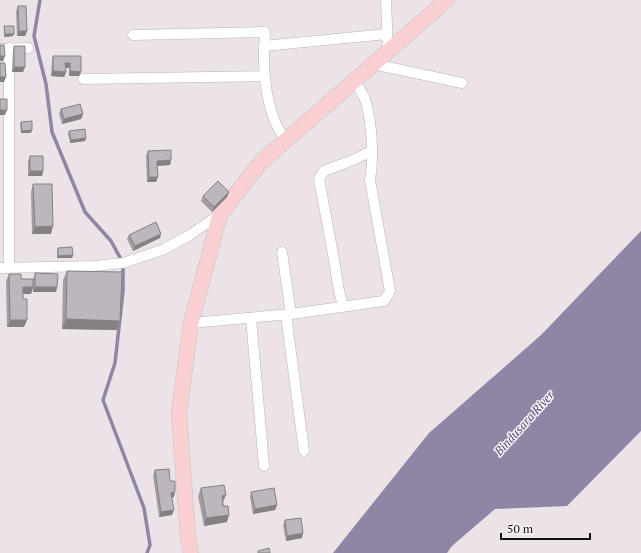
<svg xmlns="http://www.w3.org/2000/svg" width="641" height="553" font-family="'PT Serif',serif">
<rect width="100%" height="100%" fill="#ebe3e7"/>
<path fill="#8f86a5" d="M641 231V431L567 506 495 509 452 546 447 553H333L429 433 541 335Z"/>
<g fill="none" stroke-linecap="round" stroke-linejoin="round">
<path stroke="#8f86a5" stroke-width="3.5" d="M40 0 34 36 46 84 52 132 85 212 111 241 123 263V291L115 363 103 400 144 508 150 545 147 553"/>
<defs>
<path id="minor" d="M386 0 388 51
M133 35 265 32C262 69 264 109 285 140
M264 46 387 34
M9 48V268
M0 49 28 48
M373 64 462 83
M83 79 264 76
M282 252 291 314
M0 268 94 266 123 263 162 250 190 235 220 214
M343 306 339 291 333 254 319 179 324 171 353 160 372 151
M286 315 304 451
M251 318 264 466
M191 323 291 314 384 301 390 291 370 180C374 157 372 125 366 102 364 95 358 87 354 80"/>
<path id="primary" d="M191 553 188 537 179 413 191 323 220 214 261 162 447 0"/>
</defs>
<use href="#minor" stroke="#bab3b6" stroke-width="11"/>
<use href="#primary" stroke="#c2c1c1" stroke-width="16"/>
<use href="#minor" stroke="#fff" stroke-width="10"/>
<use href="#primary" stroke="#fbd0d3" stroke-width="15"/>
</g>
<path fill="#a29da3" d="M18 6 27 31 25 36H17L16 11Z
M4 26 13 36 4 37Z
M14 46 25 67 23 72H12L13 51Z
M53 56H81V72L79 76H69V68H65L66 72 64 77 51 76 52 61Z
M61 109 83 114 81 119 62 124 59 114Z
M21 122 31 133H21L20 124Z
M69 131 86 138 85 141 70 143 68 134Z
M148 151 171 160 170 165 157 166 156 182H147L146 156Z
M30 156 43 171 42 176H28V161Z
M33 184 51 234H32L31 192Z
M229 192 227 197 212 212 201 201 203 196Z
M129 235 160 238 133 251 127 239Z
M58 248 73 255 72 258H57V250Z
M67 271 120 321 117 330 62 329 63 280Z
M35 273 57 287 56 292H33V288L31 294H23L24 327H7L6 281 9 274 21 279H33Z
M155 470 170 481 174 497 172 498V515L159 517 153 475Z
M201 488 223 502 227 522 204 526 198 496Z
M251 492 277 505 275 510 253 514 250 497Z
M285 520 302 538 286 541 283 525Z"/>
<path fill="#848084" d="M19 31H27L25 36H17Z
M5 34H14L13 36 4 37Z
M0 56H5L3 61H0Z
M65 63H70L69 68H63Z
M14 67H25L23 72H12Z
M53 71 66 72 64 77 51 76Z
M70 71 81 72 79 76H69Z
M0 77H6L4 82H0Z
M0 110H7L5 115H0Z
M83 114 81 119 62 124 64 119Z
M32 130 31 133H21L22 131Z
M86 138 85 141 70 143 71 140Z
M171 160 170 165 155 166 157 161Z
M30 171H43L42 176H28Z
M149 177H158L156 182H147Z
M229 192 227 197 212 212 214 207Z
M53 226 51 234H32L35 227Z
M161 234 160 238 133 251 135 246Z
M73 255 72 258H57L58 256Z
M23 287H33L31 294H20Z
M35 287H57L56 292H33Z
M66 319 120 321 117 330 62 329Z
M10 320H27L24 327H7Z
M175 492 174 497 170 498 171 493Z
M226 495 223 502 222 496Z
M277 505 275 510 253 514 255 509Z
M174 510 172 515 159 517 161 512Z
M229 515 227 522 204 526 206 518Z
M303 533 302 538 286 541 287 536Z"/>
<path fill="#bcb7bd" stroke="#848084" d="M18 6H26L27 31H19Z
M4 26H14V34H5Z
M0 45H4L5 56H0Z
M14 46H25V67H14Z
M53 56H81V72L70 71V63H65L66 72 53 71Z
M0 63H5L6 77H0Z
M0 99H7V110H0Z
M80 104 83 114 64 119 61 109Z
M32 121V130L22 131 21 122Z
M85 129 86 138 71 140 69 131Z
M171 150V160L157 161 158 177H149L148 151Z
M30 156H43V171H30Z
M218 181 229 192 214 207 203 196Z
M33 184H52L53 226 35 227Z
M156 222 161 234 135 246 129 235Z
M72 247 73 255 58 256V248Z
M67 271 122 272 120 321 66 319Z
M35 273 58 274 57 287H35Z
M9 274H21V279H33V287H23V299H27V320H10Z
M169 469 170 481H175V492L171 493 174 510 161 512 155 470Z
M224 485 226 495 222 496 223 506H228L229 515 206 518 201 488Z
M274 488 277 505 255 509 251 492Z
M301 518 303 533 287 536 285 520Z
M269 548 270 553H258V551Z"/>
<g text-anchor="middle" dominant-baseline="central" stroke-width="3" stroke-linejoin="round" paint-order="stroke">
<g font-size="12" font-style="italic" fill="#554674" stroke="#f8f1f4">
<text transform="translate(524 423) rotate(-48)">Bindusara River</text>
</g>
</g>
<path d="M501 533v6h89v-6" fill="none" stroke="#131112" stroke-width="2"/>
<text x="507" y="533" font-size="12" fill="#131112" stroke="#f8f1f4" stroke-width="3" paint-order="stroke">50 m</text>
</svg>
